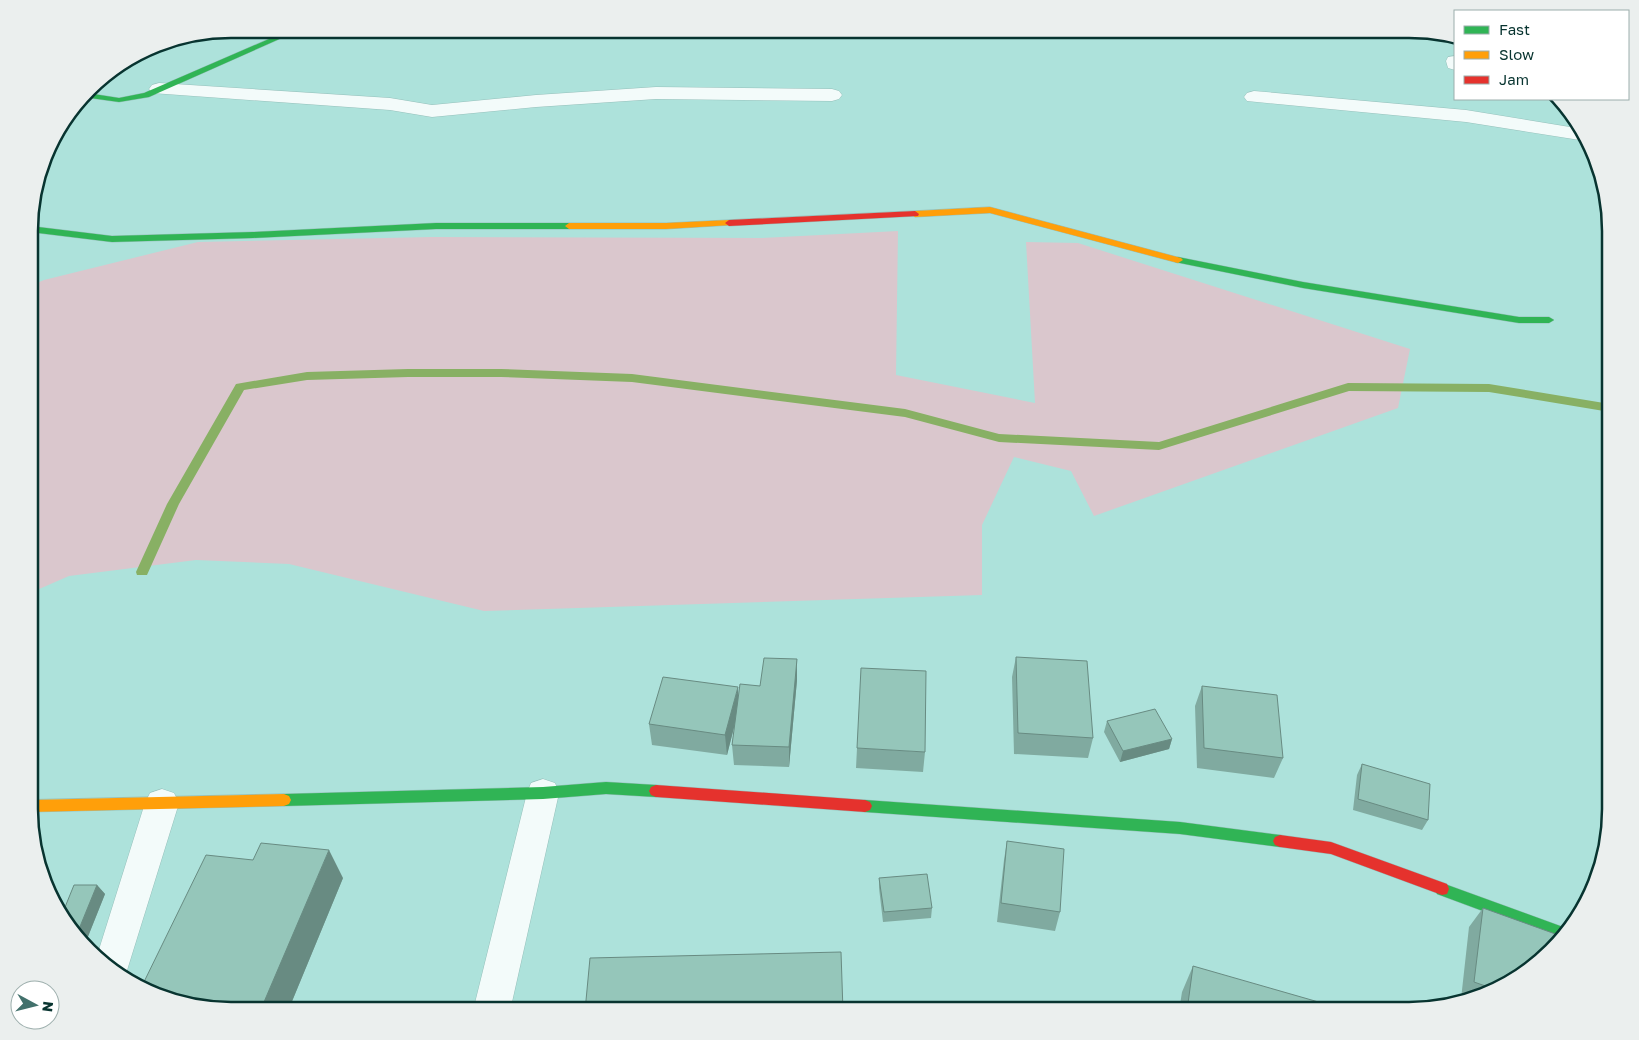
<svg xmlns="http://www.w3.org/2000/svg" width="1639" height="1040" font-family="'Golos Text',sans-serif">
<rect width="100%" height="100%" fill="#ade2db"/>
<path fill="#dac7cd" d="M898 231 896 375 1035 403 1026 242 1078 243 1410 349 1398 408 1094 516 1071 471 1014 457 982 525V595L484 611 289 564 196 560 69 576 30 593V286L44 280 198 242 432 237 762 238Z"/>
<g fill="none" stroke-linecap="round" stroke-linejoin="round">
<path fill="#88b064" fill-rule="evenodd" d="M408 369H501L632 374 905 409 999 434 1159 442 1348 383 1489 384 1610 404V412L1489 392 1349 391 1159 450 999 442 905 417 632 382 501 377H408L307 380 244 390 179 504 147 575H137L136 572 167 504 236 384 307 372Z"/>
<defs>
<path id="street" d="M1455 56V70L1448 68 1446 61 1448 57Z
M159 83 390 98 432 105 536 95 656 87 832 89 839 91 842 95 839 99 832 101 656 99 536 107 432 117 390 110 152 93 149 89 152 85Z
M1254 91 1466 110 1582 129 1586 141 1466 122 1247 101 1244 97 1247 93Z
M543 779 555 783 559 793 510 1011H473L527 793 531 783Z
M162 789 174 793 179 803 124 980 119 977 97 956 145 803 150 793Z"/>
<path id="fast" d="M292 29H302L149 97 119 102 83 97 87 93 119 98 144 93Z
M436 223H569L573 226 569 229H436L253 238 112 242 30 232V226L112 236 253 232Z
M1178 257 1303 282 1519 317H1549L1554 320 1549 323H1519L1303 288 1175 262 1173 260Z
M606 782 656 785 661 787 663 791 661 795 656 797 606 794 543 799 284 806 279 804 277 800 279 796 284 794 543 787Z
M865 800 1180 822 1280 835 1285 837 1287 841 1285 845 1280 847 1180 834 865 812 860 810 858 806 860 802Z
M1442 883 1563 927 1568 929 1558 939 1437 894 1435 889 1437 884Z"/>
<path id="slow" d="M990 207 1181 258 1183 260 1178 263 990 213 915 217 911 214 915 211Z
M729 220 732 221V225L666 229H569L565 226 569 223H666Z
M284 794 289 796 291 800 289 804 284 806 30 812V800Z"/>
<path id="jam" d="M915 211 919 214 918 216 729 226 725 223 729 220Z
M656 785 865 800 870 802 872 806 870 810 865 812 656 797 651 795 649 791 651 787Z
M1280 835 1331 842 1447 884 1449 889 1447 894 1442 895 1331 854 1280 847 1275 845 1273 841 1275 837Z"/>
</defs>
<use href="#street" stroke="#96c0bb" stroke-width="1"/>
<use href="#fast" stroke="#96c0bb" stroke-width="1"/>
<use href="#slow" stroke="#96c0bb" stroke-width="1"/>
<use href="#jam" stroke="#96c0bb" stroke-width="1"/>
<use href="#street" fill="#f3fbfa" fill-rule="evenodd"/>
<use href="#fast" fill="#30b455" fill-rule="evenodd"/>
<use href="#slow" fill="#ff9f0a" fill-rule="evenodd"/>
<use href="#jam" fill="#e5322d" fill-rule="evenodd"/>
</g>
<path fill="#80aaa0" d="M1016 657 1093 738 1088 758 1014 754 1012 677Z
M797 659V680L789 767 734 765 732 745 735 723 727 755 652 745 649 724 738 700 760 686Z
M1202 686 1283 758 1274 778 1197 768 1195 706Z
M1107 721 1172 739 1169 749 1120 762 1104 732Z
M857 748 925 752 923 772 856 768Z
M1362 764 1428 820 1422 830 1353 810 1357 775Z
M1007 841 1060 912 1055 931 997 922 1004 860Z
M343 878 288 1011H230L166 1001 141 988Z
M879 878 932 908 931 918 883 922 879 888Z
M97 885 105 894 87 939H80L63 921Z
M1483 908 1509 984 1461 999 1469 927Z
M1193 966 1322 1011H1179L1182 992Z"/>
<path fill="#688b82" d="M797 659V680L789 767V747Z
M738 687 739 708 727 755 725 735Z
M1172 739 1169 749 1120 762 1123 751Z
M329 850 343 878 288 1011H262L261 1009Z
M97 885 105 894 87 939 79 929Z"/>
<path fill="#95c6ba" stroke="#688b82" d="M1016 657 1087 661 1093 738 1018 733Z
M764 658 797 659 789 747 732 745 740 684 760 686Z
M861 668 926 671 925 752 857 748Z
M663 677 738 687 725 735 649 724Z
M1202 686 1277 695 1283 758 1204 748Z
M1155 709 1172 739 1123 751 1107 721Z
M1362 764 1430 784 1428 820 1358 799Z
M1007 841 1064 849 1060 912 1001 903Z
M261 843 329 850 261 1009 158 997 141 988 206 855 253 860Z
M927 874 932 908 884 912 879 878Z
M74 885H97L79 929H71L63 921 61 917Z
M1483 908 1561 936 1509 984 1494 989 1474 982Z
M841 952 843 1011H585L590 958Z
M1193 966 1322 1003V1011H1187Z"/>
<path d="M0 0H1639V1040H0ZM231 38H1409A193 193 0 0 1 1602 231V809A193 193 0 0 1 1409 1002H231A193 193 0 0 1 38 809V231A193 193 0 0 1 231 38Z" fill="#ebefee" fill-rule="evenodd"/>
<path fill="none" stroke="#083430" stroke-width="2.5" d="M231 38H1409A193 193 0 0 1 1602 231V809A193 193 0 0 1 1409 1002H231A193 193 0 0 1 38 809V231A193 193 0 0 1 231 38Z"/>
<rect x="1454" y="10" width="175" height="90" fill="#ffffff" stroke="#9caeac"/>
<rect x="1464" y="26" width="25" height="8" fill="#30b455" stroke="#9caeac"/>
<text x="1499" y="35" font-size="15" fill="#083430">Fast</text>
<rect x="1464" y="51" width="25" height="8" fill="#ff9f0a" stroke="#9caeac"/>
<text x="1499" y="60" font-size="15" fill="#083430">Slow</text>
<rect x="1464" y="76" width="25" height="8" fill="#e5322d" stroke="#9caeac"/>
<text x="1499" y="85" font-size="15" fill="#083430">Jam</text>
<g transform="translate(35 1005) rotate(97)"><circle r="24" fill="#ffffff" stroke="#9caeac"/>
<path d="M0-4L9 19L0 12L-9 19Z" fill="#42716c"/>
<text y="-8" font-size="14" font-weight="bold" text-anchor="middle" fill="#083430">N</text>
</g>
</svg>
